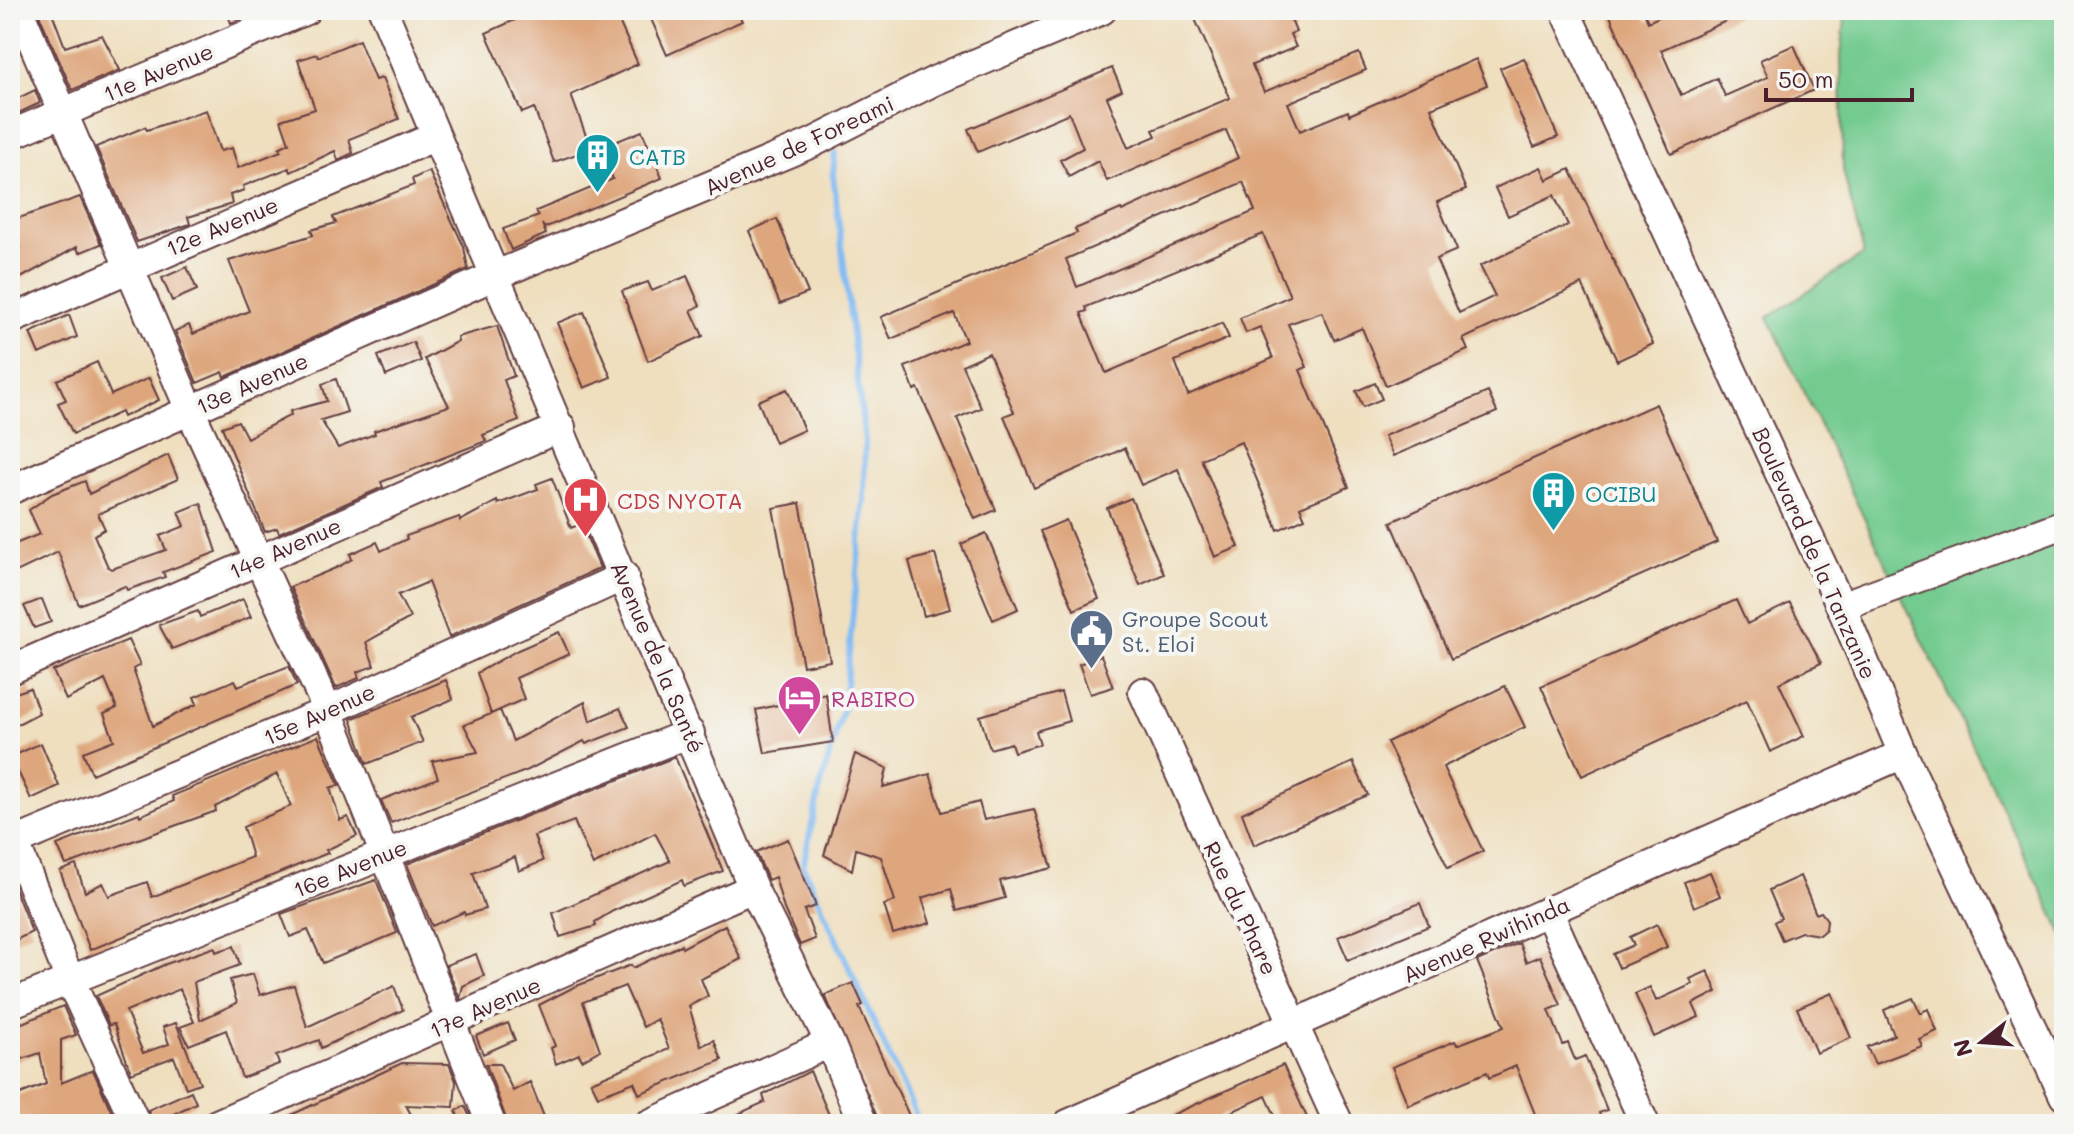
<svg xmlns="http://www.w3.org/2000/svg" width="2074" height="1134" font-family="Mali,sans-serif">
<rect width="100%" height="100%" fill="#f6f6f2"/>
<filter id="ink" filterUnits="userSpaceOnUse"><feTurbulence type="fractalNoise" baseFrequency=".0125" numOctaves="2"/><feDisplacementMap in="SourceGraphic" scale="16" xChannelSelector="R" yChannelSelector="G"/><feConvolveMatrix kernelMatrix="1 2 1 2 8 2 1 2 1" color-interpolation-filters="sRGB"/></filter>
<filter id="wash" filterUnits="userSpaceOnUse"><feTurbulence type="fractalNoise" baseFrequency=".006" numOctaves="4" result="noise"/><feDisplacementMap in="SourceGraphic" scale="32" xChannelSelector="R" yChannelSelector="G"/><feGaussianBlur stdDeviation="1.8" result="paint"/><feColorMatrix in="noise" values="0 0 0 0 0 0 0 0 0 0 0 0 0 0 0 0 0 1.4 0 .05"/><feComposite in="paint" operator="in"/></filter>
<g filter="url(#wash)">
<rect width="100%" height="100%" fill="#efdfbf"/>
<path fill="#73cb90" stroke="#5e755e" stroke-width="2" d="M1846 10H2064V937L1768 317 1864 254 1843 170 1841 56Z"/>
<g fill="none" stroke-linecap="round" stroke-linejoin="round">
<path stroke="#82bcf3" stroke-width="6" d="M835 153 833 174 865 441 864 499 844 705 819 792 803 866 920 1124"/>
</g>
<g id="blocks">
<path fill="#dea67d" fill-rule="evenodd" d="M37 10H51L65 47 102 35 120 70 72 90Z
M226 10H262L231 23Z
M537 10H614L638 64 571 95 591 149 554 162 534 108 522 113 486 33Z
M647 10H737L742 21 667 55Z
M1191 10H1287L1296 32 1290 34 1296 47 1252 65 1264 92 1359 53 1366 70 1288 103 1300 131 1348 111 1349 115 1476 59 1487 85 1431 108 1466 190 1437 202 1457 250 1436 259 1459 313 1495 296 1480 266 1568 225 1554 195 1508 216 1495 188 1541 167 1547 180 1570 169 1653 344 1617 361 1582 284 1463 339 1468 350 1386 386 1362 328 1334 340 1322 312 1288 324 1307 367 1300 370 1349 487 1300 507 1305 518 1278 530 1241 442 1201 459 1239 547 1215 557 1178 469 1141 485 1125 448 1034 488 1004 416 1014 412 989 353 962 365 981 408 957 418 996 510 975 519 918 388 914 390 905 367 966 341 954 313 891 339 881 317 1077 233 1075 229 1121 209 1122 211 1238 158 1226 130 1107 181 1098 161 1069 177 1060 160 1083 148 1069 113 978 152 968 129 1112 68 1122 90 1107 97 1128 148 1156 136 1153 130 1230 98ZM1243 182 1255 211 1077 287 1066 259ZM1263 234 1290 296 1240 318 1246 333 1260 327 1273 358 1188 395 1175 361 1229 338 1222 323 1106 373 1081 313 1087 311 1086 307Z
M1624 10H1643L1648 22 1674 10H1751L1661 50 1681 95 1717 78 1725 96 1768 77 1760 60 1794 45 1814 90 1671 154 1610 16Z
M359 40 375 80 382 78 399 119 349 139 353 153 338 160 335 151 291 172 289 168 243 186 244 190 230 195 232 204 188 217 190 224 137 242 96 147 145 127 147 130 206 110 220 151 232 148 238 168 281 151 279 148 289 143 281 120 315 109 298 60 317 54 318 57Z
M1524 58 1558 137 1534 147 1500 68Z
M35 90 40 103 10 117V102Z
M642 131 662 178 544 228 542 224 546 234 511 250 503 229 539 216 536 211 613 179 600 148Z
M429 171 464 247 468 269 225 377 223 372 197 383 175 331 189 325 193 334 249 311 229 261 313 235 311 230 336 223 333 217 414 185 412 179Z
M80 197 101 244 79 253 77 247 10 284V253L21 247 10 221Z
M777 219 808 293 780 304 749 231Z
M187 267 197 290 172 301 162 278Z
M687 276 700 306 691 310 703 336 648 361 622 291 648 282 652 291Z
M584 312 611 377 584 388 557 323Z
M69 315 77 337 39 354 30 333Z
M497 326 514 376 504 380 519 421 483 435 486 441 381 482 383 487 279 533 277 528 265 532 222 427 238 421 247 438 291 415 290 411 327 401 322 384 336 379 347 412 321 420 338 448 375 434 374 431 449 406 425 359 458 341 457 337Z
M413 342 421 361 386 376 378 356Z
M97 362 111 395 149 378 159 400 123 417 121 412 73 434 58 403 66 400 57 380Z
M1375 383 1382 399 1363 407 1356 391Z
M787 389 804 430 775 443 758 401Z
M1488 392 1497 412 1393 456 1384 436Z
M1656 404 1717 542 1451 659 1391 522Z
M168 455 178 479 98 514 105 529 94 535 108 567 112 569 166 550 160 536 185 526 179 512 201 503 217 552 163 572 165 577 127 590 125 586 79 605 58 552 10 575V546L40 534 29 510 52 494 85 481 89 494Z
M552 478 571 528 581 524 600 568 449 637 428 582 398 595 410 618 366 642 374 666 357 672 359 678 336 688 290 587 338 567 352 559 350 554 377 542 381 551 407 539 406 536 459 517 460 521 497 501 498 504 538 489 536 484Z
M1131 498 1164 574 1140 585 1107 508Z
M800 503 830 661 803 666 773 508Z
M1066 520 1099 599 1074 610 1040 531Z
M986 533 1018 609 993 620 961 544Z
M935 554 950 609 924 616 909 561Z
M42 599 51 622 34 628 24 606Z
M243 599 251 617 172 649 159 625 198 611 200 617Z
M1736 600 1747 624 1790 603 1821 663 1779 683 1804 736 1770 752 1747 700 1582 776 1541 686Z
M559 632 569 654 516 678 524 699 491 714 500 710 513 741 585 702 590 721 620 708 629 727 586 744 584 741 528 770 391 823 381 800 438 778 432 761 478 752 464 725 491 714 477 673 518 650Z
M128 640 140 665 133 669 153 726 197 704 194 697 235 680 238 686 289 666 297 685 92 774 83 752 114 740 104 714 117 708 105 680 66 700 53 671Z
M1101 655 1113 687 1090 694 1079 664Z
M446 680 453 699 411 717 423 742 367 764 351 719Z
M1505 686 1525 727 1443 767 1483 851 1448 868 1387 742Z
M30 688 39 713 10 728V695Z
M1061 692 1069 721 1036 731 1040 744 1014 752 1011 743 990 749 980 716Z
M826 694 833 742 765 753 756 710Z
M318 736 339 785 330 788 340 820 348 817 357 836 326 850 328 853 90 950 60 871 76 865 85 892 103 883 109 896 147 882 152 897 252 857 243 827 291 806 277 774 215 807 216 811 66 865 57 845 139 813 140 816 174 801 172 796Z
M41 743 59 786 31 799 11 757Z
M855 754 887 768 883 787 930 774 942 812 979 802 984 820 1034 809 1052 868 1000 881 1005 898 957 911 951 889 922 898 930 923 893 934 884 905 895 901 881 857 856 849 852 870 824 855Z
M675 757 723 871 684 886 682 880 613 911 595 922 596 926 560 937 553 913 670 861 655 833 593 865 574 821 534 836 543 861 519 871 515 857 473 873 485 909 465 915 464 912 432 926 407 864Z
M1353 762 1368 795 1254 845 1242 813Z
M788 839 816 906 804 910 815 939 800 945 784 909 775 877 768 880 756 852Z
M1710 872 1720 896 1694 907 1684 882Z
M1800 876 1816 914 1821 912 1827 920 1826 929 1819 935 1801 932 1782 940 1774 922 1781 918 1769 890Z
M10 878 32 932 10 943Z
M376 880 397 933 323 963 308 930 290 937 281 914Z
M1420 903 1429 926 1348 960 1338 937Z
M1657 924 1667 947 1619 968 1613 954 1634 945 1630 937Z
M725 925 741 959 701 979 708 996 689 1006 701 1046 714 1040 722 1060 639 1094 634 1082 598 1096 591 1082 669 1049 657 1019 643 1027 625 986 583 1002 600 1050 582 1060 579 1054 556 1064 551 1048 555 1046 539 1005 574 987 631 965 633 968 681 945 682 948Z
M1519 943 1526 962 1540 956 1561 1005 1549 1010 1563 1045 1568 1043 1575 1060 1585 1056 1607 1110 1599 1113 1603 1124H1539L1516 1066 1489 1078 1487 1072 1408 1105 1392 1067 1455 1041 1457 1045 1504 1027 1477 961Z
M234 946 240 965 194 982 200 1020 237 1003 230 980 253 974 260 995 294 985 307 1027 394 986 403 1010 321 1048 319 1040 276 1056 279 1064 242 1078 226 1030 189 1045 180 1027 194 1022 180 989 126 1011 143 1053 169 1044 163 1027 176 1023 200 1083 186 1088 174 1057 131 1073 114 1024 109 1025 96 996 166 964 215 947 216 952Z
M476 954 484 976 463 986 460 999 446 965Z
M1708 971 1717 992 1693 1004 1699 1017 1654 1037 1635 994 1650 987 1656 1001 1693 984 1690 979Z
M853 983 863 1005 859 1007 913 1124H880L825 995Z
M1832 993 1851 1038 1816 1053 1797 1008Z
M1913 998 1920 1013 1928 1009 1937 1031 1919 1039 1922 1046 1875 1064 1867 1047 1894 1035 1884 1010Z
M63 1006 76 1035 61 1040V1083L93 1070 117 1124H10V1098L46 1084 40 1053 10 1063V1028Z
M508 1023 515 1040 483 1054 476 1036Z
M402 1063 449 1064 456 1081 454 1107 406 1105 416 1124H272Z
M486 1064H500L513 1091 530 1082 547 1124H508Z
M1283 1065 1310 1124H1279L1266 1096 1205 1124H1152Z
M810 1071 833 1124H716L765 1102 763 1095Z
M191 1091 196 1103 153 1124 148 1110Z
M465 1106 473 1124H461L456 1111Z"/>
</g>
</g>
<g filter="url(#ink)">
<use href="#blocks" fill-opacity="0" stroke="#633c41" stroke-width="2"/>
<g fill="none" stroke-linecap="round" stroke-linejoin="round">
<defs>
<path id="minor" d="M19 10 190 410 328 711 491 1124
M383 10 753 888 830 1043 863 1124
M1565 10 1841 606 1903 754 2064 1096
M10 135 306 10
M10 320 436 136
M10 490 494 276 812 143 934 81 1102 10
M1841 606 2064 524
M10 670 561 427
M1143 692 1339 1124
M10 831 70 980 136 1124
M10 844 328 711 624 576
M1548 911 1645 1124
M10 1004 690 733
M217 1124 753 888
M649 1124 830 1043
M1068 1124 1903 754"/>
</defs>
<use href="#minor" stroke="#633c41" stroke-width="32"/>
<use href="#minor" stroke="#fff" stroke-width="28"/>
</g>
</g>
<defs>
<symbol id="building-pin" viewBox="-11 -11 22 30"><path d="M0 17L-7.5 6A9.5 9.5 0 1 1 7.5 6Z" fill="#0f9aa8" stroke="#f6f6f2"/><path d="M-4-6H4V6H1V3H-1V6H-4ZM-2.5-4.3h1.7v1.8h-1.7ZM.8-4.3h1.7v1.8H.8ZM-2.5-1h1.7V.8h-1.7ZM.8-1h1.7V.8H.8Z" fill="#fff"/></symbol>
<symbol id="hospital-pin" viewBox="-11 -11 22 30"><path d="M0 17L-7.5 6A9.5 9.5 0 1 1 7.5 6Z" fill="#e0444e" stroke="#f6f6f2"/><path d="M-5-5h3v3.5h4V-5h3V5h-3V1.5h-4V5h-3Z" fill="#fff"/></symbol>
<symbol id="civic-pin" viewBox="-11 -11 22 30"><path d="M0 17L-7.5 6A9.5 9.5 0 1 1 7.5 6Z" fill="#5c6f8a" stroke="#f6f6f2"/><path d="M-.6-6.5H3V-4.5H.6V-3L4-1V1h2V6H-6V1h2V-1L-.6-3ZM-1.2 2.5V6h2.4V2.5Z" fill="#fff"/></symbol>
<symbol id="hotel-pin" viewBox="-11 -11 22 30"><path d="M0 17L-7.5 6A9.5 9.5 0 1 1 7.5 6Z" fill="#d1479c" stroke="#f6f6f2"/><path d="M-6-4.5h1.5V1H6V5H4.5V3h-9V5H-6ZM-4 0a1.8 1.8 0 1 1 3.6 0ZM.5 0V-2.5h3Q6-2.5 6 0Z" fill="#fff"/></symbol>
</defs>
<g fill-rule="evenodd">
<use href="#building-pin" x="572" y="130" width="51" height="69"/>
<use href="#building-pin" x="1528" y="468" width="51" height="69"/>
<use href="#hospital-pin" x="560" y="474" width="51" height="69"/>
<use href="#civic-pin" x="1066" y="606" width="51" height="69"/>
<use href="#hotel-pin" x="774" y="672" width="51" height="69"/>
</g>
<g text-anchor="middle" dominant-baseline="central" stroke-width="8" stroke-linejoin="round" paint-order="stroke">
<g font-size="22" fill="#4a1f2b" stroke="#f6f6f2">
<text transform="translate(158 72) rotate(-23)">11e Avenue</text>
<text transform="translate(799 145) rotate(-25)">Avenue de Foreami</text>
<text transform="translate(222 226) rotate(-23)">12e Avenue</text>
<text transform="translate(252 383) rotate(-24)">13e Avenue</text>
<text transform="translate(285 548) rotate(-24)">14e Avenue</text>
<text transform="translate(1815 553) rotate(66)">Boulevard de la Tanzanie</text>
<text transform="translate(658 657) rotate(67)">Avenue de la Santé</text>
<text transform="translate(319 714) rotate(-24)">15e Avenue</text>
<text transform="translate(350 868) rotate(-22)">16e Avenue</text>
<text transform="translate(1241 908) rotate(65)">Rue du Phare</text>
<text transform="translate(1486 939) rotate(-24)">Avenue Rwihinda</text>
<text transform="translate(485 1007) rotate(-24)">17e Avenue</text>
</g>
<g font-size="22" fill="#0d838f" stroke="#f6f6f2" text-anchor="start">
<text x="629" y="156">CATB</text>
<text x="1585" y="493">OCIBU</text>
</g>
<g font-size="22" fill="#be3a42" stroke="#f6f6f2" text-anchor="start">
<text x="617" y="500">CDS NYOTA</text>
</g>
<g font-size="22" fill="#4e5e75" stroke="#f6f6f2" text-anchor="start">
<text x="1122" y="618">Groupe Scout<tspan x="1122" dy="25">St. Eloi</tspan></text>
</g>
<g font-size="22" fill="#b23c85" stroke="#f6f6f2" text-anchor="start">
<text x="831" y="698">RABIRO</text>
</g>
</g>
<rect width="2074" height="1134" fill="none" stroke="#f6f6f2" stroke-width="40"/>
<g transform="translate(1982 1042) rotate(253)" stroke="#f6f6f2" stroke-width="6" paint-order="stroke">
<path d="M0-6L14 30L0 20L-14 30Z" fill="#4a1f2b"/>
<text y="-12" font-size="22" font-weight="bold" text-anchor="middle" fill="#4a1f2b">N</text>
</g>
<path d="M1766 88v12h146v-12" fill="none" stroke="#4a1f2b" stroke-width="4"/>
<text x="1778" y="88" font-size="24" fill="#4a1f2b" stroke="#f6f6f2" stroke-width="6" paint-order="stroke">50 m</text>
</svg>
